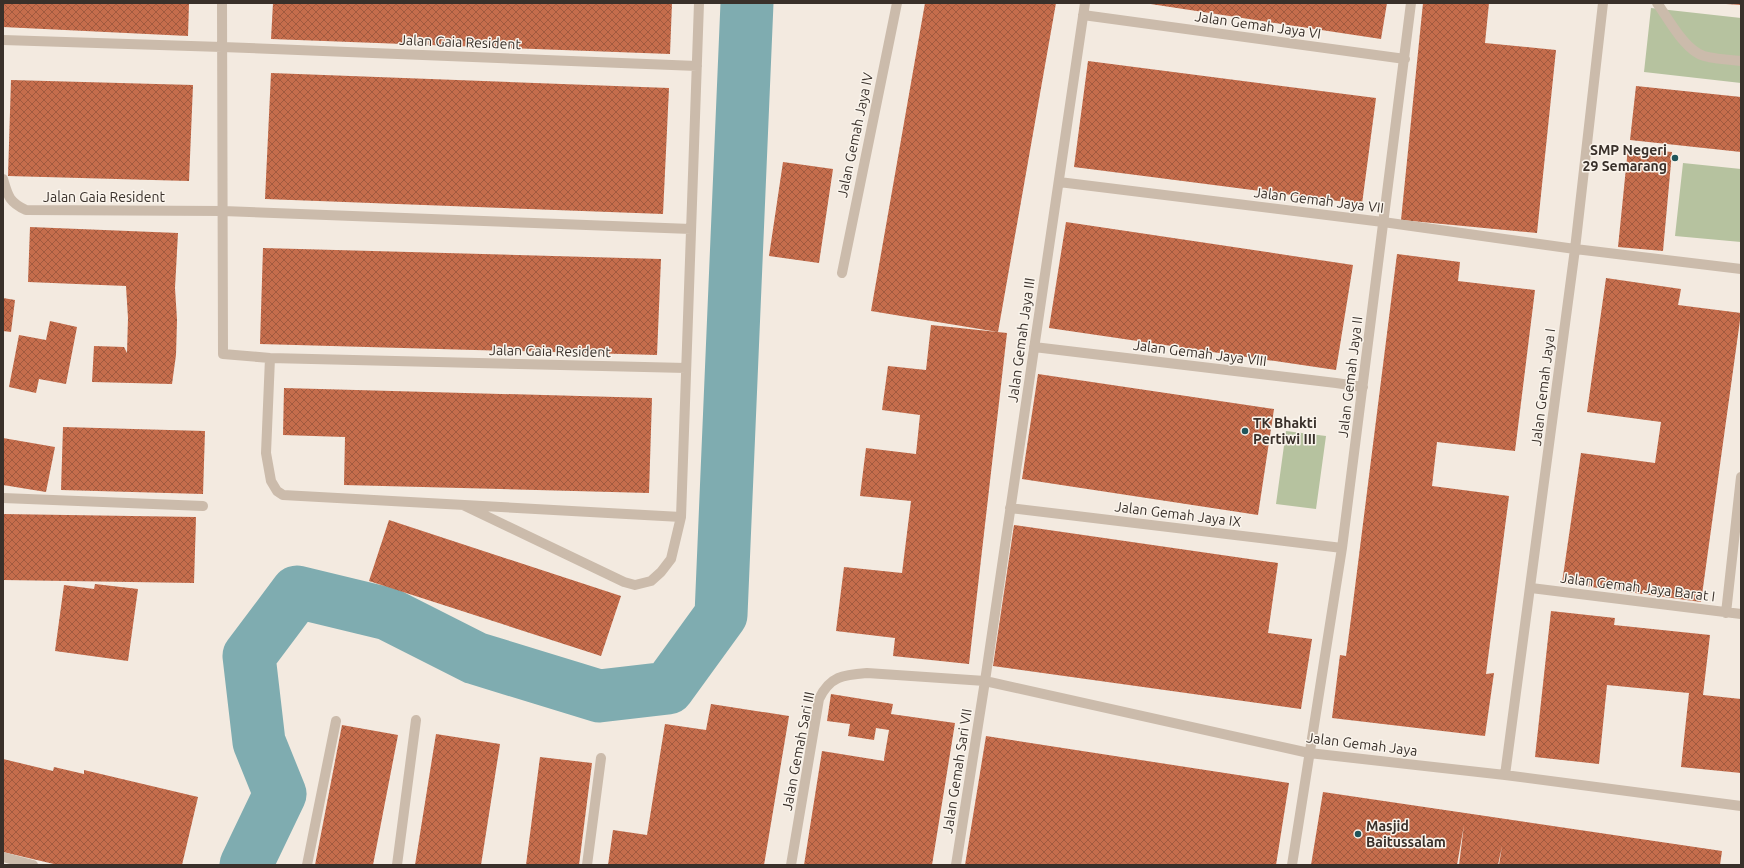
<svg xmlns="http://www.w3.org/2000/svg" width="1744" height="868" font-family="Ubuntu,sans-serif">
<defs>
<pattern id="building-cross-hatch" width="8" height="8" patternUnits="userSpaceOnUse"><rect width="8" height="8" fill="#c56d4c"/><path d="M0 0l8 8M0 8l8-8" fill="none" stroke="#a15a3f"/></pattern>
</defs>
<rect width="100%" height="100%" fill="#f3eae0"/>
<path fill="#b6c29f" d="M1651 8 1741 18V83L1644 72Z
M1683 163 1741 169V242L1675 236Z
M1286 431 1326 436 1316 509 1276 504Z"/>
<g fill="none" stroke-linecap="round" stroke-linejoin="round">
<path stroke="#7facb0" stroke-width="53" d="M246 865 280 794 259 742 249 656 297 592 388 614 475 658 599 696 668 688 721 615 747 3"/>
</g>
<path fill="url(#building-cross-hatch)" d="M3 3H189L188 36 3 27Z
M273 3H672L670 54 271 39Z
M925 3H1056L998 332 871 311Z
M1144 3H1387L1381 39Z
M1423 3H1489L1485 43 1556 50 1537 233 1401 220Z
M1726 3H1741V5L1726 4Z
M1088 61 1376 98 1362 204 1074 167Z
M271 73 669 88 663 214 265 199Z
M11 80 193 85 189 181 8 176Z
M1636 86 1741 97V152L1630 140Z
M1628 148 1672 152 1663 251 1618 247Z
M783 162 833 169 819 263 769 256Z
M1066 222 1353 265 1336 370 1049 328Z
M30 227 178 233 175 288 177 320 176 355 172 384 92 382 94 346 124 347 127 353 128 318 126 286 28 282Z
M263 248 661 259 657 355 260 344Z
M1397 254 1460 262 1458 281 1535 290 1515 451 1437 442 1432 486 1509 496 1486 674 1494 673 1485 736 1332 718 1340 655 1346 656 1352 611Z
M1606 278 1681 289 1678 305 1741 313 1701 602 1562 583 1581 453 1655 463 1661 422 1587 412Z
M3 298 15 300 11 332 3 331Z
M50 321 77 327 66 384 39 379 36 393 9 387 19 335 46 340Z
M931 325 1007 333 969 664 893 656 895 638 836 631 844 567 902 573 911 501 860 496 866 448 916 454 920 415 882 410 888 366 926 370Z
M1038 374 1274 409 1258 515 1022 479Z
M284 388 652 398 649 493 344 485 345 437 283 435Z
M63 427 205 431 203 494 61 490Z
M3 438 55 447 46 492 3 485Z
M3 514 196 517 194 583 3 580Z
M389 520 621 596 601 656 369 581Z
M1014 525 1278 563 1268 633 1312 639 1301 709 993 666Z
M95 584 138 589 128 661 55 651 64 585 94 589Z
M1551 611 1615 618 1614 625 1710 635 1703 695 1741 699V773L1681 767 1689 693 1607 685 1599 764 1535 757Z
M831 694 893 704 891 714 955 723 932 865H804L822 751 884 761V759L889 730 876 728 874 740 848 736 850 724 827 721Z
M711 704 789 716 764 865H608L613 830 647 835 665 724 706 730Z
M342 725 398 735 373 865H315Z
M436 734 500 744 481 865H415Z
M986 736 1289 783 1276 865H965Z
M540 757 592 763 579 865H526Z
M3 759 53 771 54 767 84 774V770L198 797 182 865H58L3 852Z
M1323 792 1722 851 1720 865H1499L1502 846 1498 865H1459L1464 825 1457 865H1311Z"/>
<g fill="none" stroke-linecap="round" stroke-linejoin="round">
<path stroke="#cbbbab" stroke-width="10" d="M1657 3C1668 18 1685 51 1704 56 1715 59 1729 60 1741 61"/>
<path stroke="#cbbbab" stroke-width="10" d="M222 3 223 354 270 358 686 368
M1083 15 1405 59
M3 40 222 47 697 66
M3 179C8 196 9 202 26 210L223 211 691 229
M1059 182 1383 222 1575 249 1741 269
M842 273 897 3
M1034 347 1336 383 1363 387
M270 358 266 453 271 481 277 491 283 495 681 517
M3 498 203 506
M463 505 624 582 635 585 651 581 661 572 671 559 681 517 699 3
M1010 508 1342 548
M1531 588 1741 614
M1726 613 1741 477
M1505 775 1575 249 1603 3
M3 857 33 865
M307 865 336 721
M397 865 416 720
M587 865 601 758
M791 865 819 699C830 676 843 675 867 673L985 681 1309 753 1505 775 1741 806
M956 865 985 681 1085 3
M1292 865 1342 548 1411 3"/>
</g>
<g fill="#20555b" stroke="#faf4ec" stroke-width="1.5">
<circle cx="1675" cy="158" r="4"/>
<circle cx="1245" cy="431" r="4"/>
<circle cx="1358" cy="834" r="4"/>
</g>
<g text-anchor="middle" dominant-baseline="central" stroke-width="3" stroke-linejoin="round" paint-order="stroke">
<g font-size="14" fill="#39302a" stroke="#faf4ec">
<text transform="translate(1258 25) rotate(8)">Jalan Gemah Jaya VI</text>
<text transform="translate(460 42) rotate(2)">Jalan Gaia Resident</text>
<text transform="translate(855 135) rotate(-78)">Jalan Gemah Jaya IV</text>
<text x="104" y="197">Jalan Gaia Resident</text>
<text transform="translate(1319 200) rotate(7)">Jalan Gemah Jaya VII</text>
<text transform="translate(1021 340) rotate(-82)">Jalan Gemah Jaya III</text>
<text transform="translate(550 351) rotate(1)">Jalan Gaia Resident</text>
<text transform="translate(1200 353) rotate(7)">Jalan Gemah Jaya VIII</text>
<text transform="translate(1350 377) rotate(-83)">Jalan Gemah Jaya II</text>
<text transform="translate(1543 387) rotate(-83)">Jalan Gemah Jaya I</text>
<text transform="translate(1178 514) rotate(7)">Jalan Gemah Jaya IX</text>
<text transform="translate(1638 587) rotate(7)">Jalan Gemah Jaya Barat I</text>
<text transform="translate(1362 744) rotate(7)">Jalan Gemah Jaya</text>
<text transform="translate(798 751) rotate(-79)">Jalan Gemah Sari III</text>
<text transform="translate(957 771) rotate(-81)">Jalan Gemah Sari VII</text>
</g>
<g font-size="14" font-weight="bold" fill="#39302a" stroke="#faf4ec" text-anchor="start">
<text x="1667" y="150" text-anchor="end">SMP Negeri<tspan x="1667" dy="16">29 Semarang</tspan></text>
<text x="1253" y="423">TK Bhakti<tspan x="1253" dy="16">Pertiwi III</tspan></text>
<text x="1366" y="826">Masjid<tspan x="1366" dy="16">Baitussalam</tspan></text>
</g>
</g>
<rect width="1744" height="868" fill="none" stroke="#39302a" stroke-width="8"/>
</svg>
